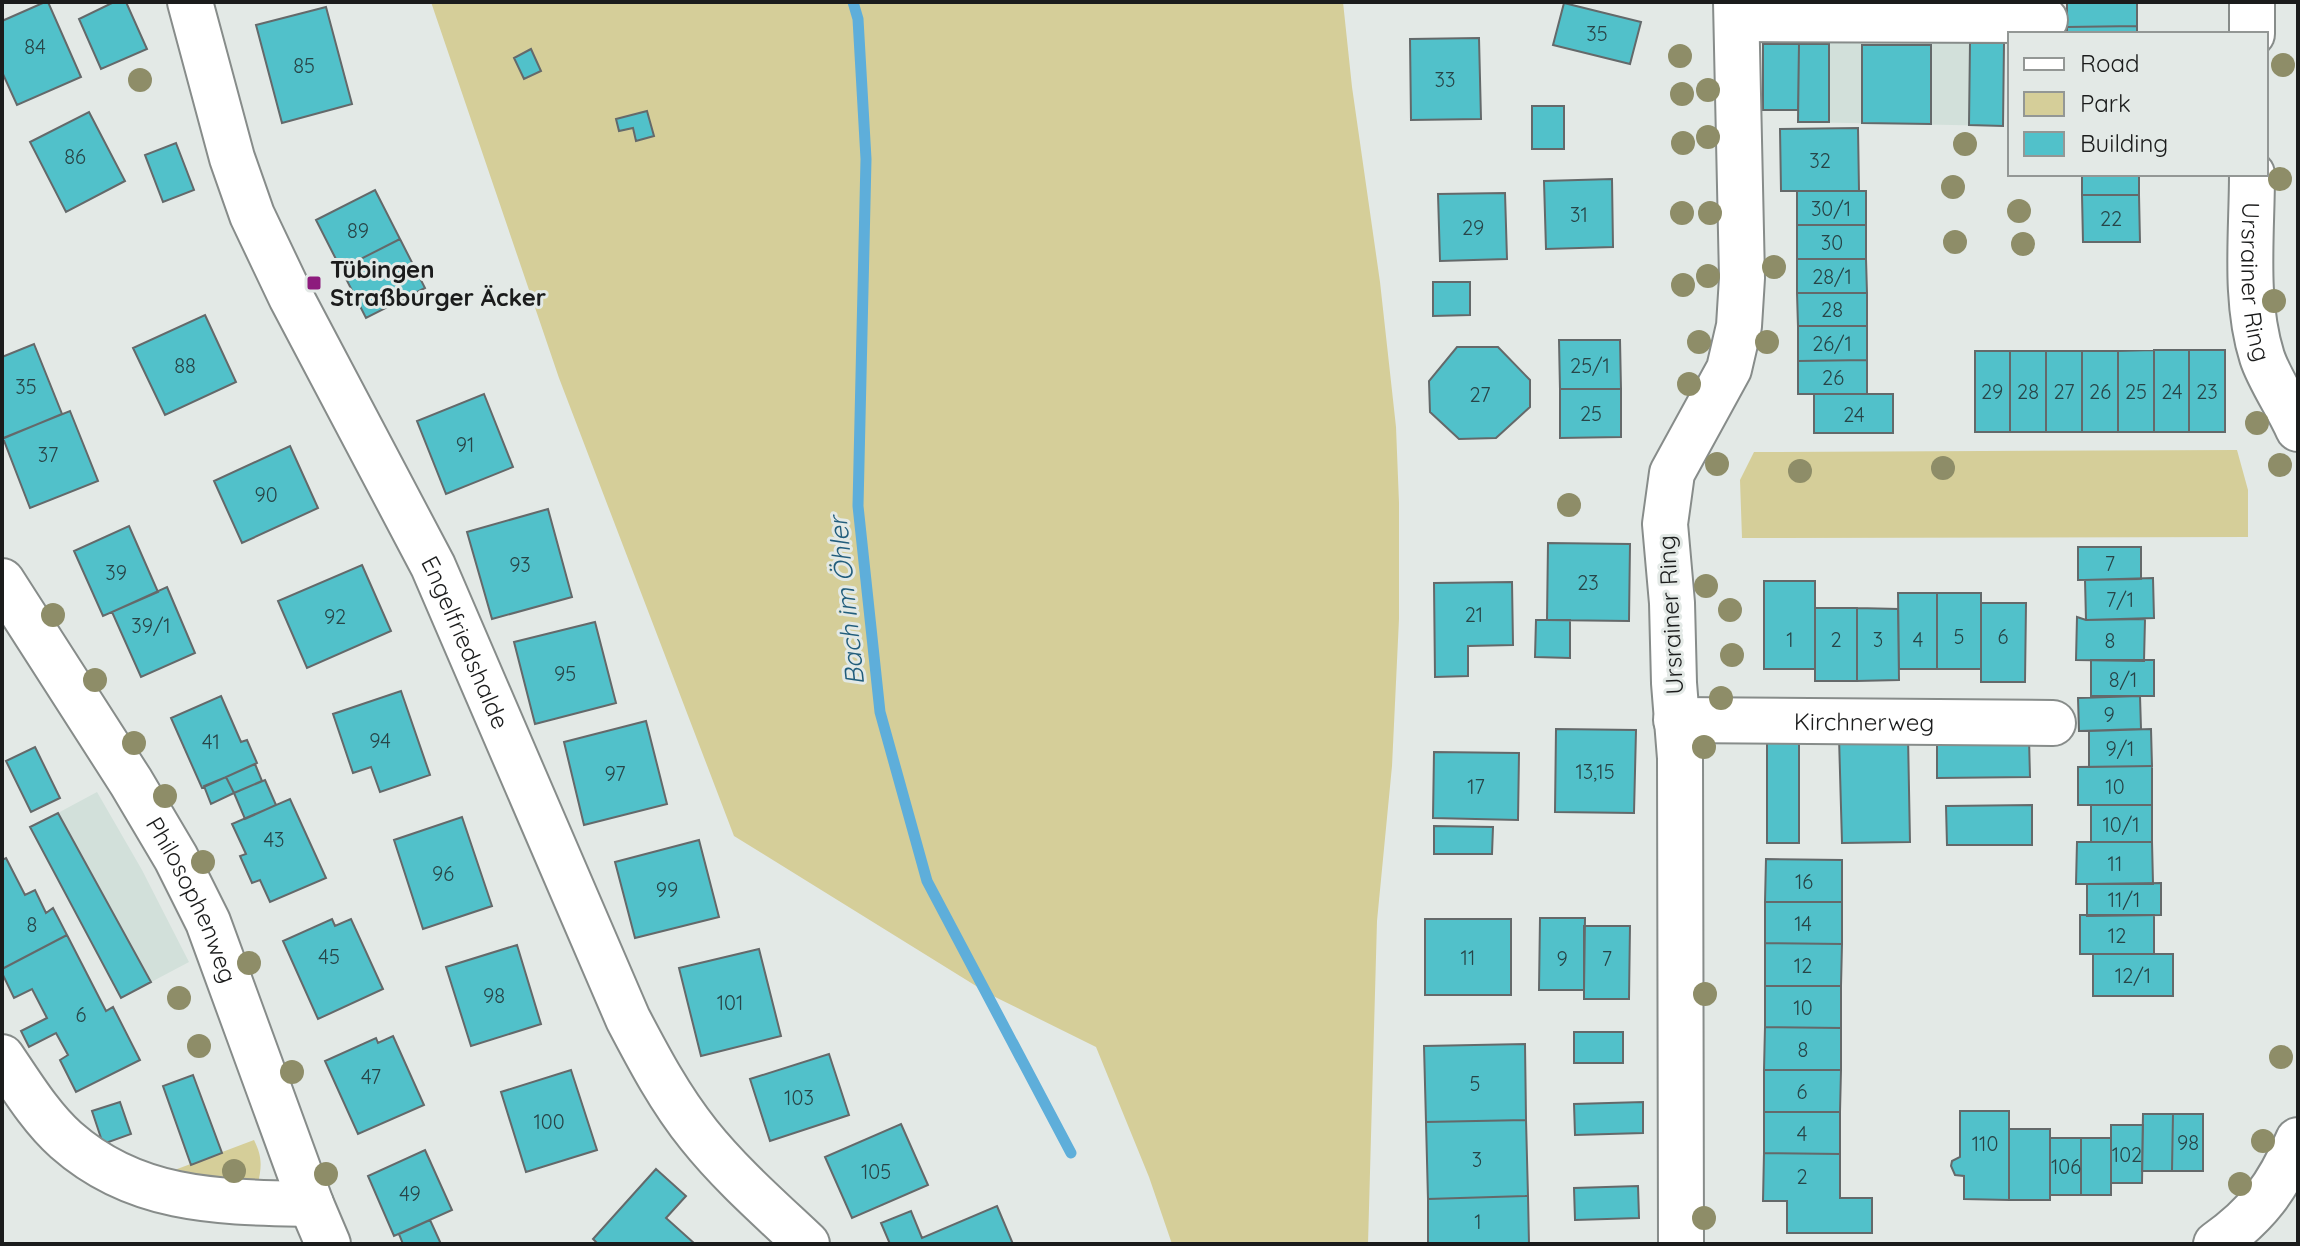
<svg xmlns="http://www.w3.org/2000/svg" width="2300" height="1246" font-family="Quicksand,sans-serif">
<rect width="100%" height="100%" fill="#e3e9e6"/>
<path fill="#d2e0da" d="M1766 30H2008L2004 43 2003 126 1798 122V110H1763V44Z
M97 792 142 870 189 962 121 998 30 828Z"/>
<path fill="#d5ce99" d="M431 2H1343L1352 87 1380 282 1396 427 1399 503V619L1392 766 1377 921 1368 1244H1172L1149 1177 1096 1047 989 994 734 836 559 378Z
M2237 450 2248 490V537L1742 538 1740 480 1754 452Z
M254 1140C262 1156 262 1166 258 1183L246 1188 172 1171Z"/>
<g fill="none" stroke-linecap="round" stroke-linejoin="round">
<path stroke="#5eaeda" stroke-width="11" d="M853 2 858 19 866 159 858 506 880 712 927 881 1071 1153"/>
</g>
<path fill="#51c1ca" stroke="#64696a" stroke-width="2" d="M45 2H48L81 77 17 105 2 72V21Z
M114 2H126L147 49 101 69 79 19Z
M2067 2H2137V26L2067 27Z
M1564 3 1641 22 1630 64 1553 45Z
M326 7 352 104 282 123 256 25Z
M2137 26V34H2067V27Z
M1479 38 1481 119 1411 120 1410 39Z
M1970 43H2004L2003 126 1969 125Z
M1763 44H1799L1798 110H1763Z
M1799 44H1829V122H1798Z
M1862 45H1931V124L1862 123Z
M531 49 541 71 524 79 514 58Z
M1532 106H1564V149H1532Z
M647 111 654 136 636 141 633 128 619 131 616 119Z
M89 112 125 181 66 212 30 142Z
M1858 128 1859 191H1781L1780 129Z
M176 143 194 190 163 202 145 155Z
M2082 174H2139V195H2082Z
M1612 179 1613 247 1546 249 1544 181Z
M375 190 400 239 341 269 316 220Z
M1797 191H1866V225H1797Z
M1505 193 1507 259 1440 261 1438 194Z
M2082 195H2139L2140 242H2083Z
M1797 225H1866V259H1797Z
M400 239 425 288 366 318 341 269Z
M1797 259H1866L1867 293H1797Z
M1433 282H1470V315L1433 316Z
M1797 293H1867V326H1798Z
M205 315 236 382 165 415 133 348Z
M1798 326H1867V360L1798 361Z
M1559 340H1620L1621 389H1560Z
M34 344 62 414 2 439V357Z
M1457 347H1498L1530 380V407L1496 438 1459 439 1430 412 1429 381Z
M2154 350H2189V432H2154Z
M2154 350V432H2118V351Z
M2189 350H2225V432H2189Z
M1975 351H2010V432H1975Z
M2010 351H2046V432H2010Z
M2046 351H2082V432H2046Z
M2082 351H2118V432H2082Z
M1867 360V394H1798V361Z
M1560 389H1621V437L1560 438Z
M484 394 513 467 446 494 417 421Z
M1814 394H1893V433H1814Z
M70 411 98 481 30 508 3 438Z
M290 446 318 508 242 543 214 481Z
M548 509 572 597 492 619 467 532Z
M129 526 158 592 103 616 74 551Z
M1548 543 1630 544 1629 621 1547 620Z
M2078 547H2141V579L2078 580Z
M362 565 391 631 307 668 278 601Z
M2153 578 2154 618 2086 620 2085 580Z
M1764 581H1815V669H1764Z
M1512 582 1513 645 1468 646V676L1435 677 1434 583Z
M167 587 195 653 141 677 112 612Z
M1898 593H1937V669H1899Z
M1937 593H1981V669H1937Z
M1981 603H2026L2025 682H1981Z
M1815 608H1857V681H1815Z
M1857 608 1898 609 1899 680 1857 681Z
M2077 617 2086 620 2145 619 2144 661 2076 660Z
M1536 620H1570V658L1535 657Z
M595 622 616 703 535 724 514 642Z
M2091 660H2154V696H2091Z
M401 691 430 775 380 792 371 767 353 773 333 714Z
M221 696 241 742 247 740 257 763 202 788 171 718Z
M2140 696 2141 729 2079 731 2078 698Z
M646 721 667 804 584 825 564 742Z
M1556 729 1636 730 1634 813 1555 812Z
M2151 729 2152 766 2089 767V731Z
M1908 736 1910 842 1842 843 1839 737Z
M2029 738 2030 777 1937 778V739Z
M1767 743H1799V843H1767Z
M35 747 60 798 31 812 6 761Z
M1434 752 1519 753 1518 820 1433 818Z
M255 764 262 781 234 793 226 777Z
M2152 766V805H2078V767Z
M226 777 234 793 211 804 204 786Z
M265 780 276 805 245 819 234 793Z
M290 799 326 878 270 902 260 880 252 883 240 856 246 854 232 824Z
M2032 805V845H1947L1946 806Z
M2091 805H2152V842H2091Z
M58 813 151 982 121 998 30 827Z
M462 817 492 906 423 929 394 840Z
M1434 826 1493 827 1492 854H1434Z
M699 840 719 917 635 938 615 862Z
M2077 842H2152L2153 884H2076Z
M6 858 25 895 35 890 46 913 53 908 67 935 2 969V860Z
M1766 859 1842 860V902H1765Z
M2161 883V915L2087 916V884Z
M1765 902H1842V944L1765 943Z
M2080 915H2154V954H2080Z
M1540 918H1585L1584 990H1539Z
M332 919 335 926 351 919 383 989 318 1019 283 941Z
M1425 919H1511V995H1425Z
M1584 926H1630L1629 999H1584Z
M67 935 106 1011 113 1007 140 1060 76 1092 60 1060 68 1055 56 1033 29 1047 21 1031 47 1018 32 989 14 998 2 973V969Z
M1765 943 1842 944 1841 986H1765Z
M517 945 541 1024 471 1046 446 967Z
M759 949 781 1036 701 1056 679 968Z
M2093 954H2173V996H2093Z
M1765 986H1841V1028L1765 1027Z
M1765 1027 1841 1028V1070H1764Z
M1574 1032H1623V1063H1574Z
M393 1036 424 1105 358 1134 325 1061 376 1038 378 1043Z
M1525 1044 1526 1120 1426 1122 1424 1046Z
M829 1054 849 1115 770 1141 750 1079Z
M571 1070 597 1150 526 1172 501 1092Z
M1764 1070H1841L1840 1112H1764Z
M193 1075 222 1153 191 1165 163 1086Z
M120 1102 131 1134 103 1144 92 1111Z
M1643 1102V1133L1575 1135 1574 1104Z
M1960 1111H2009V1200L1964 1199V1176L1955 1175 1951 1166 1952 1161 1960 1157Z
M1764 1112H1840V1154L1764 1153Z
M2143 1114H2173L2172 1171H2142Z
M2173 1114H2203V1171H2172Z
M1526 1120 1528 1196 1428 1199 1426 1122Z
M901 1124 928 1185 852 1218 825 1157Z
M2111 1125H2143L2142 1183H2111Z
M2009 1129H2050V1200H2009Z
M2050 1138H2081V1195H2050Z
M2081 1138H2111V1195H2081Z
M425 1150 452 1210 394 1236 368 1176Z
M1764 1153 1840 1154V1198H1872V1233H1787V1201H1763Z
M656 1169 686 1196 666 1218 695 1244H598L593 1239Z
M1638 1186 1639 1218 1575 1220 1574 1188Z
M1528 1196 1529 1244H1428V1199Z
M997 1206 1013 1244H890L881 1223 911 1211 922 1238Z
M430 1220 441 1244H403L399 1234Z"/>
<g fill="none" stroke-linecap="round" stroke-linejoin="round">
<defs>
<g id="minor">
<path id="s1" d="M190 2 232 158 252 215 291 297 433 566 628 1019C649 1059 670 1099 699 1135 730 1174 770 1209 807 1244"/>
<path d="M1737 19 2045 20"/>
<path d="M2252 34V2"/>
<path id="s2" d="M2252 174C2252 234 2244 300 2262 357 2269 379 2288 406 2298 429"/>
<path id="s3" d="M2 581 131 782 176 858 208 922 311 1204 328 1244"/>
<path id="s4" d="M1676 720 2053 723"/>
<path d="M2 1057C21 1085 41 1118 66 1140 137 1203 222 1202 311 1204"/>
<path d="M1681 1244 1680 758 1674 683 1672 603 1665 524 1672 473 1729 369 1739 326 1742 278 1736 2"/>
<path d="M2216 1244C2257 1215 2278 1187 2298 1140"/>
</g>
</defs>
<use href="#minor" stroke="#878c8a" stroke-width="48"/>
<use href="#minor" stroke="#fff" stroke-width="44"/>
</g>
<g fill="#8e8d68">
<circle cx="1680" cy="56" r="12"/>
<circle cx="2283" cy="65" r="12"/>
<circle cx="140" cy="80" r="12"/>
<circle cx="1708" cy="90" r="12"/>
<circle cx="1682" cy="94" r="12"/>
<circle cx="1708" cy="137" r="12"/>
<circle cx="1683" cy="143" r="12"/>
<circle cx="1965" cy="144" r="12"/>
<circle cx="2280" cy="179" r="12"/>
<circle cx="1953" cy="187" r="12"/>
<circle cx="2019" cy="211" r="12"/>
<circle cx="1682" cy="213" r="12"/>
<circle cx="1710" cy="213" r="12"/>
<circle cx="1955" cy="242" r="12"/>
<circle cx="2023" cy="244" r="12"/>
<circle cx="1774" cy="267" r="12"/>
<circle cx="1708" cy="276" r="12"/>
<circle cx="1683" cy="285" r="12"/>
<circle cx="2274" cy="301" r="12"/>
<circle cx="1699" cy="342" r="12"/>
<circle cx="1767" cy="342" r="12"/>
<circle cx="1689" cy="384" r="12"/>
<circle cx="2257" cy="423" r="12"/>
<circle cx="1717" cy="464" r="12"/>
<circle cx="2280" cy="465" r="12"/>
<circle cx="1943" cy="468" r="12"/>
<circle cx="1800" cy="471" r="12"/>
<circle cx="1569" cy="505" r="12"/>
<circle cx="1706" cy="586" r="12"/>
<circle cx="1730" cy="610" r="12"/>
<circle cx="53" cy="615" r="12"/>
<circle cx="1732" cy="655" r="12"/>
<circle cx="95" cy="680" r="12"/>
<circle cx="1721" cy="698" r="12"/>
<circle cx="134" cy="743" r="12"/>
<circle cx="1704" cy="747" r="12"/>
<circle cx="165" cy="796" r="12"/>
<circle cx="203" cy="862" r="12"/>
<circle cx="249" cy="963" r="12"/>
<circle cx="1705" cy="994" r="12"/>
<circle cx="179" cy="998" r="12"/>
<circle cx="199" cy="1046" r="12"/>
<circle cx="2281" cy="1057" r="12"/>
<circle cx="292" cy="1072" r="12"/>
<circle cx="2263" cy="1141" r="12"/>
<circle cx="234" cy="1171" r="12"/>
<circle cx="326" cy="1174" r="12"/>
<circle cx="2240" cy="1184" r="12"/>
<circle cx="1704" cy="1218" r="12"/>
</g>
<rect fill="#8d1b7d" stroke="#e3e9e6" stroke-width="3" x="306" y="275" width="16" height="16" rx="4"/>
<g text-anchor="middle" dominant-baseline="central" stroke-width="6" stroke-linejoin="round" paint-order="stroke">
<g font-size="20" fill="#284548">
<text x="1597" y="33">35</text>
<text x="35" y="46">84</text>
<text x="304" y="65">85</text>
<text x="1445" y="79">33</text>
<text x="75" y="156">86</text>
<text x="1820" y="160">32</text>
<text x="1831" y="208">30/1</text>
<text x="1579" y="214">31</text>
<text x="2111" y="218">22</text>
<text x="1473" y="227">29</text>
<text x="358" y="230">89</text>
<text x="1832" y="242">30</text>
<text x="1832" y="276">28/1</text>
<text x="1832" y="309">28</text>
<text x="1832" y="343">26/1</text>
<text x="185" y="365">88</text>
<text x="1590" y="365">25/1</text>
<text x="1833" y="377">26</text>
<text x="26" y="386">35</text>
<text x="1992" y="391">29</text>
<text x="2028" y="391">28</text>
<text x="2064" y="391">27</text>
<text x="2100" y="391">26</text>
<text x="2136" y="391">25</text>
<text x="2172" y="391">24</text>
<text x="2207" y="391">23</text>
<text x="1480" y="394">27</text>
<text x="1591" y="413">25</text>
<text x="1854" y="414">24</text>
<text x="465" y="444">91</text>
<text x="48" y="454">37</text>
<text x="266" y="494">90</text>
<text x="2110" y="563">7</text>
<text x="520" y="564">93</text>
<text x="116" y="572">39</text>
<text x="1588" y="582">23</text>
<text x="2120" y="599">7/1</text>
<text x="1474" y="614">21</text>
<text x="335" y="616">92</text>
<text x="151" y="625">39/1</text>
<text x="1959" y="636">5</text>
<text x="2003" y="636">6</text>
<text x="1790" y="639">1</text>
<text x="1836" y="639">2</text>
<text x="1878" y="639">3</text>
<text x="1918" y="639">4</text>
<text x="2110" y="640">8</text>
<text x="565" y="673">95</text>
<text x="2123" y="679">8/1</text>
<text x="2109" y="714">9</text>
<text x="380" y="740">94</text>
<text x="211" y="741">41</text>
<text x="2120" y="748">9/1</text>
<text x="1595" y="771">13,15</text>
<text x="615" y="773">97</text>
<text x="1476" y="786">17</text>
<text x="2115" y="786">10</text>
<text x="2121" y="824">10/1</text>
<text x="274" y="839">43</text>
<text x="2115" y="863">11</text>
<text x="443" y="873">96</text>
<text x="1804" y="881">16</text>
<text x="667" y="889">99</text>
<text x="2124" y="899">11/1</text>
<text x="1803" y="923">14</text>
<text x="32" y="924">8</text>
<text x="2117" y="935">12</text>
<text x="329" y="956">45</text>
<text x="1468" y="957">11</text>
<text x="1562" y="958">9</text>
<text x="1607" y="958">7</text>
<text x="1803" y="965">12</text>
<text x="2133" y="975">12/1</text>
<text x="494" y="995">98</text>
<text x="730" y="1002">101</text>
<text x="1803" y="1007">10</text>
<text x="81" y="1014">6</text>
<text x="1803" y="1049">8</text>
<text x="371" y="1076">47</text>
<text x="1475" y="1083">5</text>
<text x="1802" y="1091">6</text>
<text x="799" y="1097">103</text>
<text x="549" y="1121">100</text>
<text x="1802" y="1133">4</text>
<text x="2188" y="1142">98</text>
<text x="1985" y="1143">110</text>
<text x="2127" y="1154">102</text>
<text x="1477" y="1159">3</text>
<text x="2066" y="1166">106</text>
<text x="876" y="1171">105</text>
<text x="1802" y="1176">2</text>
<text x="410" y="1193">49</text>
<text x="1478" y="1221">1</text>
</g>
<g font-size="24" font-weight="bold" fill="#1b1c1c" stroke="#e3e9e6" text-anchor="start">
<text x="330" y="269">Tübingen<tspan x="330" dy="28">Straßburger Äcker</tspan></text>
</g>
<g font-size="24" fill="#1b1c1c" stroke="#e3e9e6">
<text stroke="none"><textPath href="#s2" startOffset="108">Ursrainer Ring</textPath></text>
<text transform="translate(1670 615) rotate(-93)">Ursrainer Ring</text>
<text stroke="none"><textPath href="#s1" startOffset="700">Engelfriedshalde</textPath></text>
<text stroke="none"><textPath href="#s4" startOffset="188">Kirchnerweg</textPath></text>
<text stroke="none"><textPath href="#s3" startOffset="372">Philosophenweg</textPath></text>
</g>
<g font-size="26" font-style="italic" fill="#215d7c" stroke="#e3e9e6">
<text transform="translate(846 601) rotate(-96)">Bach im Öhler</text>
</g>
</g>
<rect width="2300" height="1246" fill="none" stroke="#1b1c1c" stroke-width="8"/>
<rect x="2008" y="32" width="260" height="144" fill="#e3e9e6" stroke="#939795" stroke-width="2"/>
<rect x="2024" y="58" width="40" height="12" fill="#ffffff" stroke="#939795" stroke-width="2"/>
<text x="2080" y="72" font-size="24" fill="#1b1c1c">Road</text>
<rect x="2024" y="92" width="40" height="24" fill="#d5ce99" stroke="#939795" stroke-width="2"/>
<text x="2080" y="112" font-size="24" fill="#1b1c1c">Park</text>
<rect x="2024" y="132" width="40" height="24" fill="#51c1ca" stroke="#939795" stroke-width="2"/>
<text x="2080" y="152" font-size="24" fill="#1b1c1c">Building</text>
</svg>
